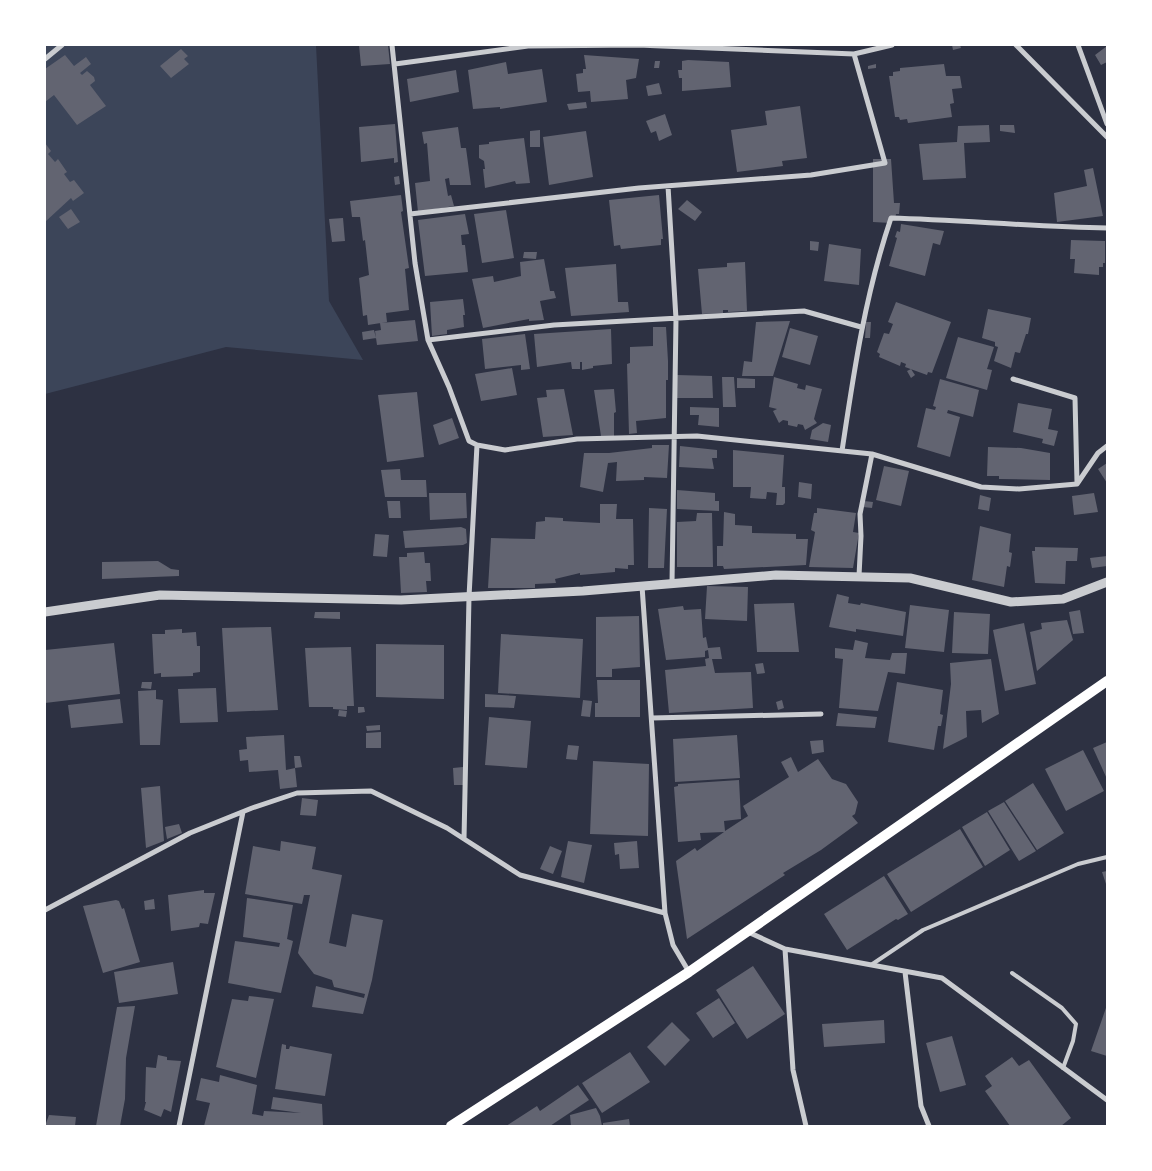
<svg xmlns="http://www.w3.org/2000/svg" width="1152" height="1171" font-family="'Roboto Condensed',sans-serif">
<rect width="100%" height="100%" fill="#2d3142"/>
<path fill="#3c4559" d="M45 45H316L329 301 363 360 226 347 45 394Z"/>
<path fill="#626471" d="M359 45H388L390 64 361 66Z
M952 45H960L961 48 953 50Z
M1107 46V62L1101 65 1095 55Z
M181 49 188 56 184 59 189 64 171 78 160 66Z
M65 55 74 66 86 57 91 64 80 73 82 75 87 71 94 77 95 81 90 85 106 106 77 125 54 95 45 102V69Z
M584 55 639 59 636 78 626 80 628 99 591 102 590 91 578 92 576 74 583 73V69H586Z
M688 60 729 62 731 87 682 91V78H679L678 70H682V61Z
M655 61H660L659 68H654Z
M506 62 508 74 542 69 547 102 500 109V107L473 109 468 70Z
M876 64V68L868 69V66Z
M944 64 946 76H960L962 88 952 89 954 103 950 104 952 117 908 123 907 119 900 120 899 117H895L889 76H893V72L900 71V68Z
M456 70 459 92 410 102 407 79Z
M659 83 662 94 648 96 646 86Z
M586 102 587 108 569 110 567 104Z
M800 106 807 158 782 161 783 166 737 172 731 130 767 125 765 111Z
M665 114 672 135 659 141 656 131 651 133 646 121Z
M395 124 398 162 394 163V158L361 162 359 127Z
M989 125 990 142 964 143 966 178 923 180 919 144 957 142 958 126Z
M1000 125H1014L1015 133 1000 131Z
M458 127 461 148H466L471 185H450L449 178 445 179 448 196 451 195 454 206 418 212 415 183 430 181 427 143 424 144 422 132Z
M540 130V147H530V131Z
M586 131 593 177 549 185 543 137Z
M524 138 530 183 516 184 515 181 485 188 483 169H485L484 161 479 158V145L489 144V142Z
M45 143 51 151 48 154 55 162 58 159 67 172 64 174 70 182 74 180 84 193 73 201 71 198 45 222Z
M873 159H891L894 203H900L899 214H896L895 220H891V223L873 222Z
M1093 168 1103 216 1057 222 1054 193 1087 186 1084 170Z
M399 176 400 184 395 185 394 177Z
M401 195 403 211 401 212 409 268 405 269 409 310 386 313 387 322 368 325 367 315 363 316 359 278 369 275 365 240 363 241 360 217H352L350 201Z
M659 195 663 239H661V245L621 249 620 245 614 246 609 200Z
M687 200 702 212 695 221 678 209Z
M71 209 80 222 68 229 59 217Z
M506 210 514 258 482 263 474 214Z
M465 214 469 234 461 235 462 245H465L468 272 425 276 418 220Z
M343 218 345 241 332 242 329 219Z
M901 224 944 231 940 245 933 243 925 276 889 266 897 238 895 237 897 231 900 232Z
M1071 240 1105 241V263H1103V267H1099V275L1074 273 1075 259H1070Z
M810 241 819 242 818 251 810 250Z
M829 244 861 249 859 285 824 281Z
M524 252H537L536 259 523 258Z
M544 259 550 291H554L556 298 540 301 544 320 529 321V319L483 328 472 279 493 276 494 282 521 276 520 262Z
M745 262 747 311 728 312V310H723V313L702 314 698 269 727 267V263Z
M616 264 618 302H628L629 312 571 316 565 268Z
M463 299 465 315H463L464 327 447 330V334L432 336 430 302Z
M896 302 951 322 932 373 928 372 927 375 905 367 906 364 901 362 900 366 879 357 880 354 877 352 884 333 889 334 893 324 888 322Z
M988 309 1031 318 1028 334H1026L1020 353 1015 352 1011 368 994 361 998 347 995 346V342L982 338Z
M415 320 418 341 377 345 375 331 381 330 380 323Z
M790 321 773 376H742L744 361 752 362 756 322Z
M866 322H871L870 338H865Z
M653 327H666L668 361V380H666V418L636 421 637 433 629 434 627 364 630 363V347L653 346Z
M790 328 818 336 810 365 782 357Z
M611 329 612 364 593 366V368L582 370V362H580V369H572L571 362 537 367 534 334Z
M374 330 376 338 363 340 362 332Z
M525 334 530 369 521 370V365L485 369 482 339Z
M958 337 994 347 987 369 992 370 987 390 946 378Z
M512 368 517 395 481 401 475 374Z
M911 369 915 375 911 378 907 371Z
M677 375 712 376 713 398H676Z
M722 377H734L736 407H723Z
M774 377 798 384 797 388 805 390 806 385 822 389 814 419 817 423 805 430 803 425 798 424 797 427 788 425V421L783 420 779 423 773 411 777 409 769 407Z
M737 378 755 379V388H737Z
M940 379 979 390 973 417 948 410 947 413 960 417 950 457 917 447 926 408 935 410 936 407 933 406Z
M564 389 573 435 543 437 537 398 547 397 546 390Z
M614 389 616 412 614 413V437L601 436 594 390Z
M417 392 424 457 387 462 378 395Z
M1018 403 1052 409 1048 429 1058 431 1054 446 1042 443 1043 439 1013 432Z
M690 407 719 408V427L698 425 699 415H690Z
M452 418 459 438 439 445 433 425Z
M823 423 831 425 828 442 810 439 812 430Z
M652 445H669L667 478 644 477V480L616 481 617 462 608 463 603 492 580 487 584 453H609L652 448Z
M680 446 717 450V458H712L714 469 679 467Z
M988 447 1021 448 1050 453V480L999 479V476H987Z
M733 450 784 455 782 487H785V503L783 505H776L777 493 767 492 766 499 750 498 751 487H733Z
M1107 463V483L1098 469Z
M884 466 909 471 901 506 876 500Z
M400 469 401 480H426L427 497H385L381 470Z
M799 482 812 484 811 499 798 497Z
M677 490 715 493V501H719V511L677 509Z
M429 493H466L467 518 430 520Z
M1094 493 1098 512 1074 515 1072 496Z
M980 495 991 498 989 511 978 509Z
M387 501H400L401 518H389Z
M864 501 873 502 872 508 863 507Z
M600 504H617L616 519H633L634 565H628V569L615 568V572L580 575V573L555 579 556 583 535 584V588H488L491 538 535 539 536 522 545 521V517L563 518V521L600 523Z
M649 508 667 509 664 568H648Z
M817 508 856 513 853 532 859 533 853 568 809 567 815 532 811 530 814 513H817Z
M724 512 735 514V525L752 526V533L796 534V539H808L806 565 724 569 723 566H717V546H723Z
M697 513H712L713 567H677V522L696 521Z
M980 526 1011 534 1009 552 1012 553 1010 567 1007 566 1004 587 972 580Z
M461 527 466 529 467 543 463 545 405 548 403 531Z
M375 534 389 535 387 557 373 556Z
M1035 547 1078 548 1077 561H1066L1065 584 1035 583 1032 551H1035Z
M424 552 425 563H430L431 581H426L427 592 401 593 399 557H407V553Z
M1107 556V566L1092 568 1090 558Z
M158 561 171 569 179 570V576L102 579V562Z
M707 586 748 587 747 621 705 619Z
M837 594 849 597 848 603 860 605 861 603 906 612 903 636 856 629V632L829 627Z
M794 603 799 652H757L754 604Z
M910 605 949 610 944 652 905 648Z
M683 606 684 610 701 609 703 638 706 637 708 648 720 647 722 659H712L715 673 751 672 753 708 669 713 665 670 706 666 705 659 709 658 708 650 705 651V657L666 660 658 609Z
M1080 610 1084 633 1073 634 1069 612Z
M315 612H340V619L314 618Z
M954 612 990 614 988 654 952 653Z
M639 616 640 667 612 669V677H596V617Z
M1067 620 1073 640 1037 671 1030 632 1042 629 1041 623Z
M1024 623 1036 684 1005 691 993 630Z
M271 627 278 710 227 712 222 628Z
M182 629V633L196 632 197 646H200V672L193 673V676L161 677V673L154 674 152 634H165V630Z
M501 634 583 639 580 698 498 693Z
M855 640 868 643 865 658 890 660 892 653H907L905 674 888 672 878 711 839 708 843 659 835 658V648L853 650Z
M114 643 120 694 45 703V650Z
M376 644 444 645V699L376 697Z
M351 647 354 706H347V710L333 709V707H309L305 648Z
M991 659 999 714 982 723 981 710 966 711 967 737 943 749 951 684 950 663Z
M763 663 765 673 757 674 755 664Z
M597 680H640V717H595V703H598Z
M142 682H152L151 689 141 688Z
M897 682 943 690 940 714 943 715 941 726H938L934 750 888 742Z
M216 688 218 722 180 723 178 689Z
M156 690V699L163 700 160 745H140L138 691Z
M485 694 516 696 514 708 485 707Z
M120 699 123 723 71 728 68 705Z
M583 700 592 701 590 717 581 716Z
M782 700 784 708 778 710 776 702Z
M358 707H364L365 712 358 713Z
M339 710 347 711 346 717 338 716Z
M838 713 877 717 875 728 836 726Z
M489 717 531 721 527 768 485 765Z
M380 725V730L367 731 366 726Z
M381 732V748H366V733Z
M284 735 286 770 295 768 297 787 280 789 278 770 249 772 248 760 240 761 239 750 247 749 246 737Z
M737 735 740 778 675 782 673 739Z
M823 740 824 752 812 754 810 741Z
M1107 742V779L1093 748Z
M568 745 579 746 577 760 566 759Z
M1083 750 1104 791 1066 811 1045 769Z
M294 756H300L302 767 295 768Z
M791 757 798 772 818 759 832 779 846 784 858 802 855 814 852 816 858 823 821 850 783 873 785 875 687 939 676 861 695 848 697 851 724 832 700 833 701 840 678 842 674 787 678 786V784L739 780 741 819 724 821 725 831 748 816 743 806 789 777 781 762Z
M593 761 649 764 648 836 590 834Z
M463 767V785H454L453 768Z
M1033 783 1064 833 1037 850 1005 801Z
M160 786 164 841 146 848 141 788Z
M302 798 318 800 316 816 300 815Z
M1004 802 1036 851 1019 861 988 811Z
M987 812 1010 850 985 866 962 827Z
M179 824 182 833 167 839 165 827Z
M960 829 983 867 911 912 887 874Z
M281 841 316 847 312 869 342 875 329 943 346 947 352 914 383 920 372 980 363 1014 312 1007 316 986 364 998 365 994 334 987 332 980 314 974 300 956 298 953 310 895H304L302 904 245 894 253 846 280 851Z
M568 841 592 845 584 883 561 877Z
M637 841 639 868 620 869 619 854 615 855 614 843Z
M550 846 562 851 553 874 540 869Z
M1107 871V887L1102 872Z
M884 876 908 914 898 920 896 919 847 950 824 914Z
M204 890V893H215L208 924 200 923 199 927 171 931 168 895Z
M247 898 293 905 287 939 293 941 281 993 228 983 235 941 279 947 280 943 243 937Z
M154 899 155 909 145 910 144 901Z
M116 900 119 901 122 909 124 908 140 962 103 973 83 906Z
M173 962 178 994 119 1003 114 972Z
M753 966 785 1014 747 1039 716 990Z
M249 996 274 999 256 1078 216 1067 232 999 248 1001Z
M719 998 735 1023 713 1038 696 1013Z
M1107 1005V1056L1091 1051Z
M135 1006 126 1058 125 1099 120 1126H96L117 1007Z
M884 1020 885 1043 824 1047 822 1024Z
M672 1022 690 1040 665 1066 647 1047Z
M952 1036 966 1085 940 1092 926 1043Z
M282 1044 286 1045V1049H289L290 1046 332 1054 325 1096 275 1089Z
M630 1052 650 1082 602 1113 582 1083Z
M158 1055 167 1057V1060L181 1061 171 1112 164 1109 161 1117 144 1110 146 1102H145L146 1067 156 1068Z
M1012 1057 1019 1066 1029 1060 1071 1118 1061 1126H1010L985 1091 992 1086 985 1076Z
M220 1075 257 1085 252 1114 263 1116 264 1111 301 1113 271 1109 273 1097 322 1104 323 1126H204L210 1103 196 1100 201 1078 219 1082Z
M578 1085 589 1100 550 1126H506L537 1106 540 1111Z
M596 1108 600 1116 602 1126H571L570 1115Z
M49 1115 76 1117 75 1126H45Z
M629 1119 630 1126H603V1123Z"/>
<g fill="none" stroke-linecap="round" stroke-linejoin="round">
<path stroke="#caccd0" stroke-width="4" d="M871 965 923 930 1078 864 1107 857
M1012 973 1062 1008 1076 1024 1073 1041 1063 1068"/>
<path stroke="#caccd0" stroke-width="5" d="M392 45 415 263 428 340 449 387 469 441 477 445 505 450 577 439 697 436 872 454 981 487 1019 489 1077 484 1098 453 1107 446
M1016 45 1107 137
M1078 45 1107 124
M45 59 62 45
M395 64 528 46 638 45 854 54 892 45
M668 186 676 319 672 584
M410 214 639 188 811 175 885 163 854 54
M428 340 554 325 804 311 861 327
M1013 379 1075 398 1077 483
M842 451C854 371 865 295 891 218 963 220 1035 227 1107 228
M859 576 861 536 860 514 872 454
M642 586 665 913 673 945 689 972
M652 718 821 714
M464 839 469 597 477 445
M45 910 190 833 252 808 297 793 371 791 447 828 520 875 665 913
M748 932 785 949 942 978 1107 1100
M785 949 793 1070 806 1126
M905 972 921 1106 929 1126
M179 1126 243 812"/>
<path stroke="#caccd0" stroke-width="9" d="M45 612 160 595 401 600 583 591 776 575 910 578 1011 602 1063 599 1107 582"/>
<path stroke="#fff" stroke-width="10" d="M451 1126 689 972 1107 681"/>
</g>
<rect width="1152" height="1171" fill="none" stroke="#ffffff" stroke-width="92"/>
</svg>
